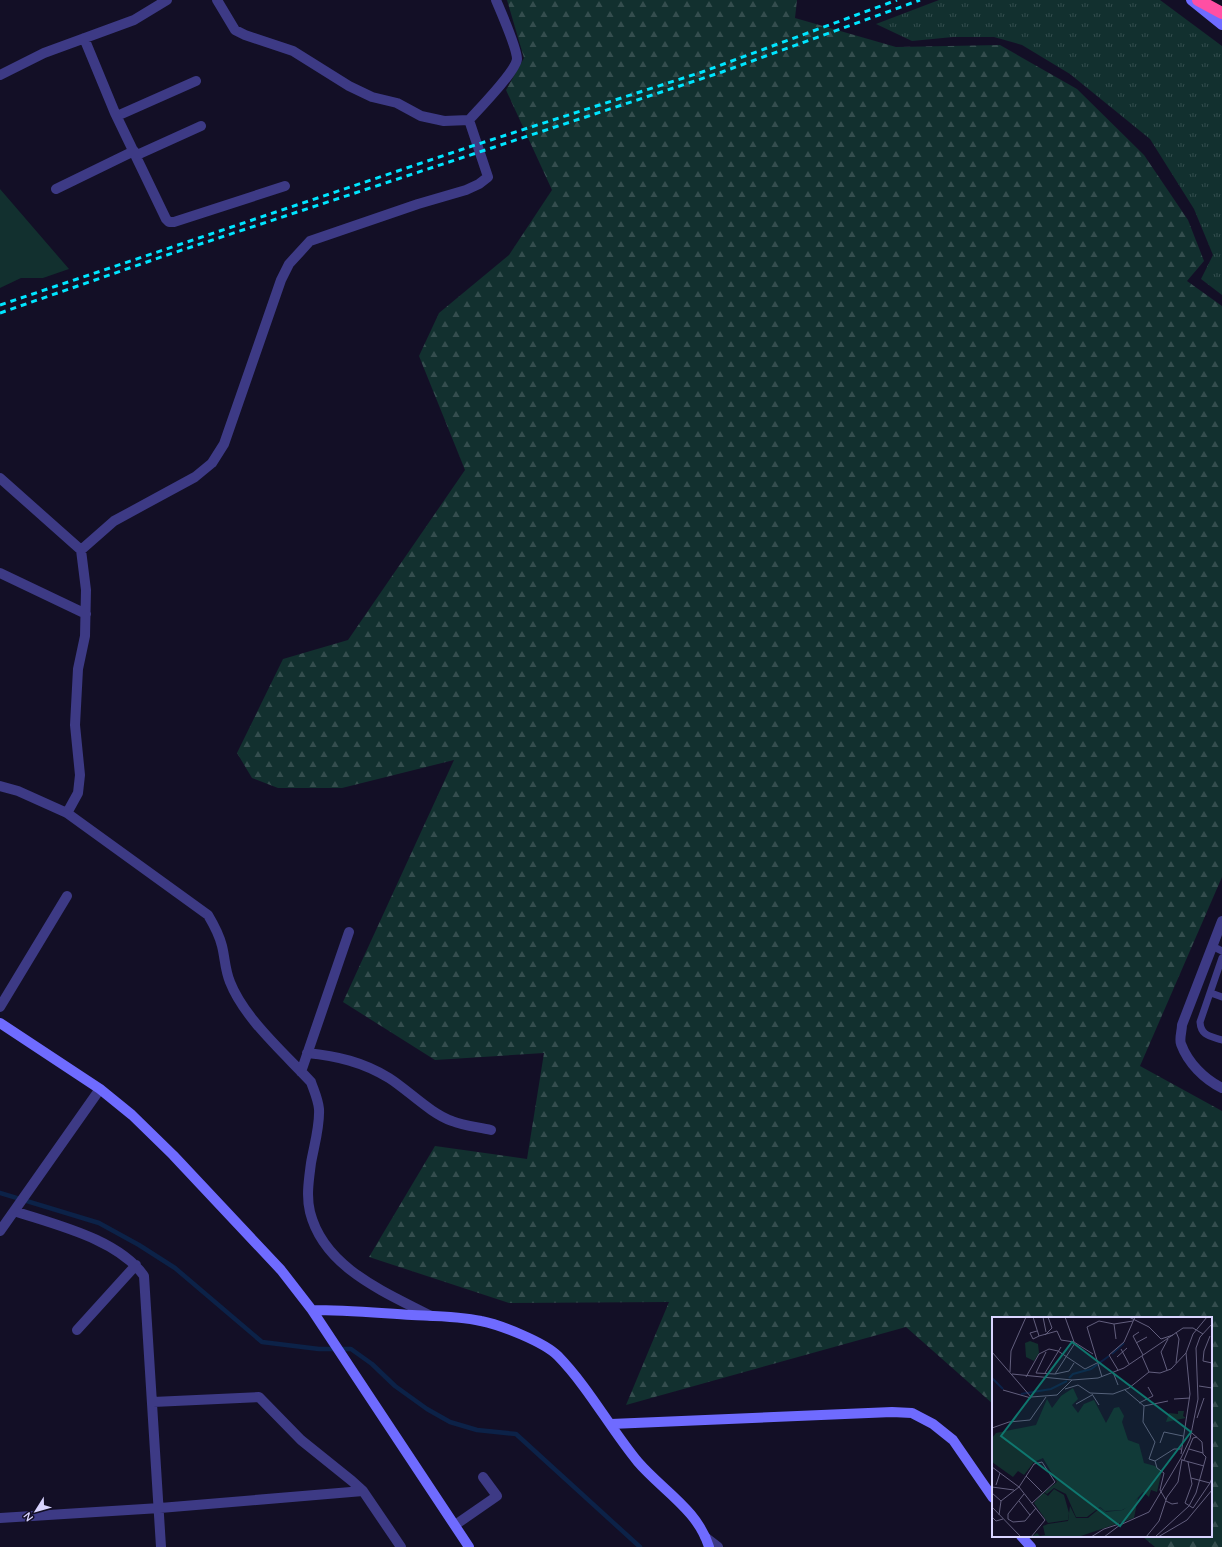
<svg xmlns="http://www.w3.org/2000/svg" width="1222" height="1547" font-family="Quicksand,sans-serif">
<defs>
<pattern id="grass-tufts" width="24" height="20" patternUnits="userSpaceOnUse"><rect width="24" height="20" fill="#12302f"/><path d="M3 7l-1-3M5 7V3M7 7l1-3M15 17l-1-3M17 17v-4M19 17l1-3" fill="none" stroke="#344d4e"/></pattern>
<pattern id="forest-firs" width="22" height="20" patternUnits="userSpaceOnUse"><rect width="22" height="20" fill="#12302f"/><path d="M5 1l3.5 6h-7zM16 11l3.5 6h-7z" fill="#344d4e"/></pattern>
</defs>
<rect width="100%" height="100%" fill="#130f26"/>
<path fill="url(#grass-tufts)" d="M939 0H1160L1222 46V295L1201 279 1213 255 1194 209 1150 139 1070 74 1022 45 994 37H953L912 41 876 24Z"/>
<path fill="url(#forest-firs)" d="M507 0H797L795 18 896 47 1000 45 1077 89 1144 155 1188 220 1204 261 1187 281 1222 306V877L1140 1066 1222 1111V1547H1155L1142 1536H1211V1318H993V1404L906 1327 626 1405 669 1302 509 1303 369 1257 435 1146 527 1159 544 1053 435 1060 343 1002 454 760 342 788H278L252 778 237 753 283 659 348 640 465 470 419 356 439 313 509 255 552 190 506 90 524 58Z"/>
<path fill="#12302f" d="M0 189 69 269 43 278H21L0 288Z"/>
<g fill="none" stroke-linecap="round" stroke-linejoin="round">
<path stroke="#0c2248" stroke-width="4.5" d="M0 1193 99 1223 139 1245 175 1268 262 1342 319 1349H351L372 1364 395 1386 427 1409 450 1422 477 1430 516 1434 640 1547"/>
<path stroke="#3d3a85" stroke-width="7" d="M1212 946 1222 951
M1222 958 1200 1022C1201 1036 1210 1036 1222 1040
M1211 993 1222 997"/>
<path stroke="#3d3a85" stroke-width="10" d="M217 0 235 30 245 35 293 51 349 86 372 97 397 103 421 116 444 121 469 120C479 109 516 71 517 59 517 48 501 12 496 0
M84 38 115 113 166 219 169 222H174L285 186
M0 75 44 53 134 20 167 0
M117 116 196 81
M137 155 201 126
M56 189 134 151
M0 478 81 550
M0 573 86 614
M0 786 18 791 67 813 208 915C214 925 219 934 222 946 225 958 225 970 230 982 244 1018 284 1053 311 1082 314 1091 318 1099 319 1109 320 1126 314 1146 311 1163 309 1179 306 1196 310 1212 324 1268 385 1292 431 1316
M67 813 78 793 80 775 75 725 78 669 85 636 86 590 81 550 114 521 195 477 212 463 224 444 281 280 289 264 310 241 418 204 466 190 479 184 488 177 469 120
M1222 921 1182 1025C1182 1031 1179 1039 1181 1044 1188 1063 1204 1079 1222 1088
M0 1007 67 896
M307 1053C337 1056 363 1062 389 1078 408 1090 431 1114 452 1121 464 1126 478 1127 491 1130
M301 1072 349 932
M14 1211C56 1225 118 1239 144 1276L161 1547
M0 1231 100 1089
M77 1330 136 1265
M153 1402 259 1397 301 1440 352 1481 363 1491
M0 1518 160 1508 363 1491 401 1547
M455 1525 497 1496 483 1477
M705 1537 718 1547"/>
<path stroke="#6f6bff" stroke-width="10" d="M1191 0 1222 25
M0 1023 100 1089 132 1115 173 1155 281 1270 312 1310 469 1547
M312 1310C345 1310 378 1313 412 1315 434 1316 459 1316 481 1321 501 1325 544 1342 558 1356 589 1388 610 1428 638 1462 662 1490 698 1510 709 1547
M611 1424 892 1412 912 1413 933 1424 953 1440 993 1498
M1021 1536 1031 1547"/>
<path stroke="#ff4fa3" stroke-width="12" d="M1198 0 1222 13"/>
<path stroke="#00e5ff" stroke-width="3" stroke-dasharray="6 5" stroke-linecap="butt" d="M0 305 466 148 702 72 897 0
M0 313 167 255 722 72 920 0"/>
</g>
<g transform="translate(992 1317)">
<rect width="220" height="220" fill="#130f26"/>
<path d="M146 181 142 201 86 220H39L45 216 48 219 53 218 51 209 56 207 76 204 78 189 84 201H96L108 191 114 195 131 193Z" fill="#12302f"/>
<path d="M38 24 46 27 47 36 42 44 34 40 33 26ZM81 71 86 82 80 88 86 96 92 87 102 83 114 106 122 91 127 90 132 99 130 105 136 123 147 127 152 146 163 149 170 154 165 175 159 173 157 180 151 175 138 189 130 193 113 194 108 190 95 200H84L74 177 62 171 55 177 52 175 65 165 51 141 42 145 32 158 26 154 21 160 0 145V121L4 116 44 108 55 82 60 91 69 79Z" fill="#12302f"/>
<path d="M186 94H192L191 99 194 101 174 105 177 96 186 97ZM62 172 72 178 77 196 76 203 56 206 42 186 51 175 56 179Z" fill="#12302f"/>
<path fill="none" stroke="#0c2248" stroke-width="2" d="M120 37 132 26M0 61 11 72M77 61 81 57 99 52 117 39M29 77 59 72 75 64"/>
<path fill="none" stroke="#625e7d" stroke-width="1" d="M41 0 47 19 65 14 69 23 82 25M51 0 54 15M73 0 82 25 101 37M137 0 157 10 169 22 181 18M122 7 124 22M45 14 38 16 41 22 47 19M147 15 141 19 151 38M53 18 60 11 56 0M218 19 212 34 211 44 220 46M144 26 155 20M129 32 137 47M0 35 39 80 65 78 80 63M54 35 44 56 63 57 83 26M150 39 157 55M125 40 135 31M184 46 187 22 184 15M126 53 117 38 132 25 143 0M175 53 169 35 176 22M18 55 19 34 34 0M121 55 126 68M53 56 69 30M20 57 80 63 106 61 132 51 191 11H201L211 17M63 57 77 54 82 46M34 60 47 37 57 32 66 34 93 52 105 46M110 60 95 10 107 4 122 7 141 4M207 69 220 71M73 72 86 68 98 76 121 77 137 71 157 55 168 56 179 52 194 36M11 73 39 81M133 73 152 89 151 105 163 125 157 142 163 144M100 77 107 88M182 82 198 81M147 86 161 79 156 70M84 87 100 78M152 89 176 84M205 101 212 81M0 111 17 105 38 103 54 80M168 126 172 115 191 119M197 132 211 136M189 137 198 77 194 36 201 17 215 0M190 143 212 149M192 143 201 121 205 120M163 144 165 151 172 156 168 173 174 183M163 144 182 132H189M196 145 200 167 193 186 201 191 218 166M0 150 27 170 53 203 39 220M34 159 50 175M199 161 218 166 220 161M4 168 8 156M0 170 22 173M0 176 9 184M32 177 16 197V202L21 205 33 204 44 191M27 184 38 198M174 184 180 187 186 186M0 190 29 220M7 198 9 184 27 170 42 147 50 145 63 165 40 186M0 200 4 204 11 202M99 220 112 212 127 207M112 220 128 208 157 195 189 141 198 122 206 82 204 31 208 20 220 7M154 220 167 204 175 180 186 165 190 142M163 220 197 189 204 176 214 140 211 137 210 125 200 116M166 220 195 203 220 173"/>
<path fill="#0f766e" fill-opacity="0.15" stroke="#0f766e" stroke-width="2" d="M80 25 199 115 128 209 9 119Z"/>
<rect width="220" height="220" fill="none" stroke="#d9d4ff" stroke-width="2"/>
</g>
<g transform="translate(36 1511) rotate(233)" stroke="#130f26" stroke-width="3" paint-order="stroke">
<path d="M0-3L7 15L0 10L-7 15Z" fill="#d9d4ff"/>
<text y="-6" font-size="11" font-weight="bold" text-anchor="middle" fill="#d9d4ff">N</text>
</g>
</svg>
